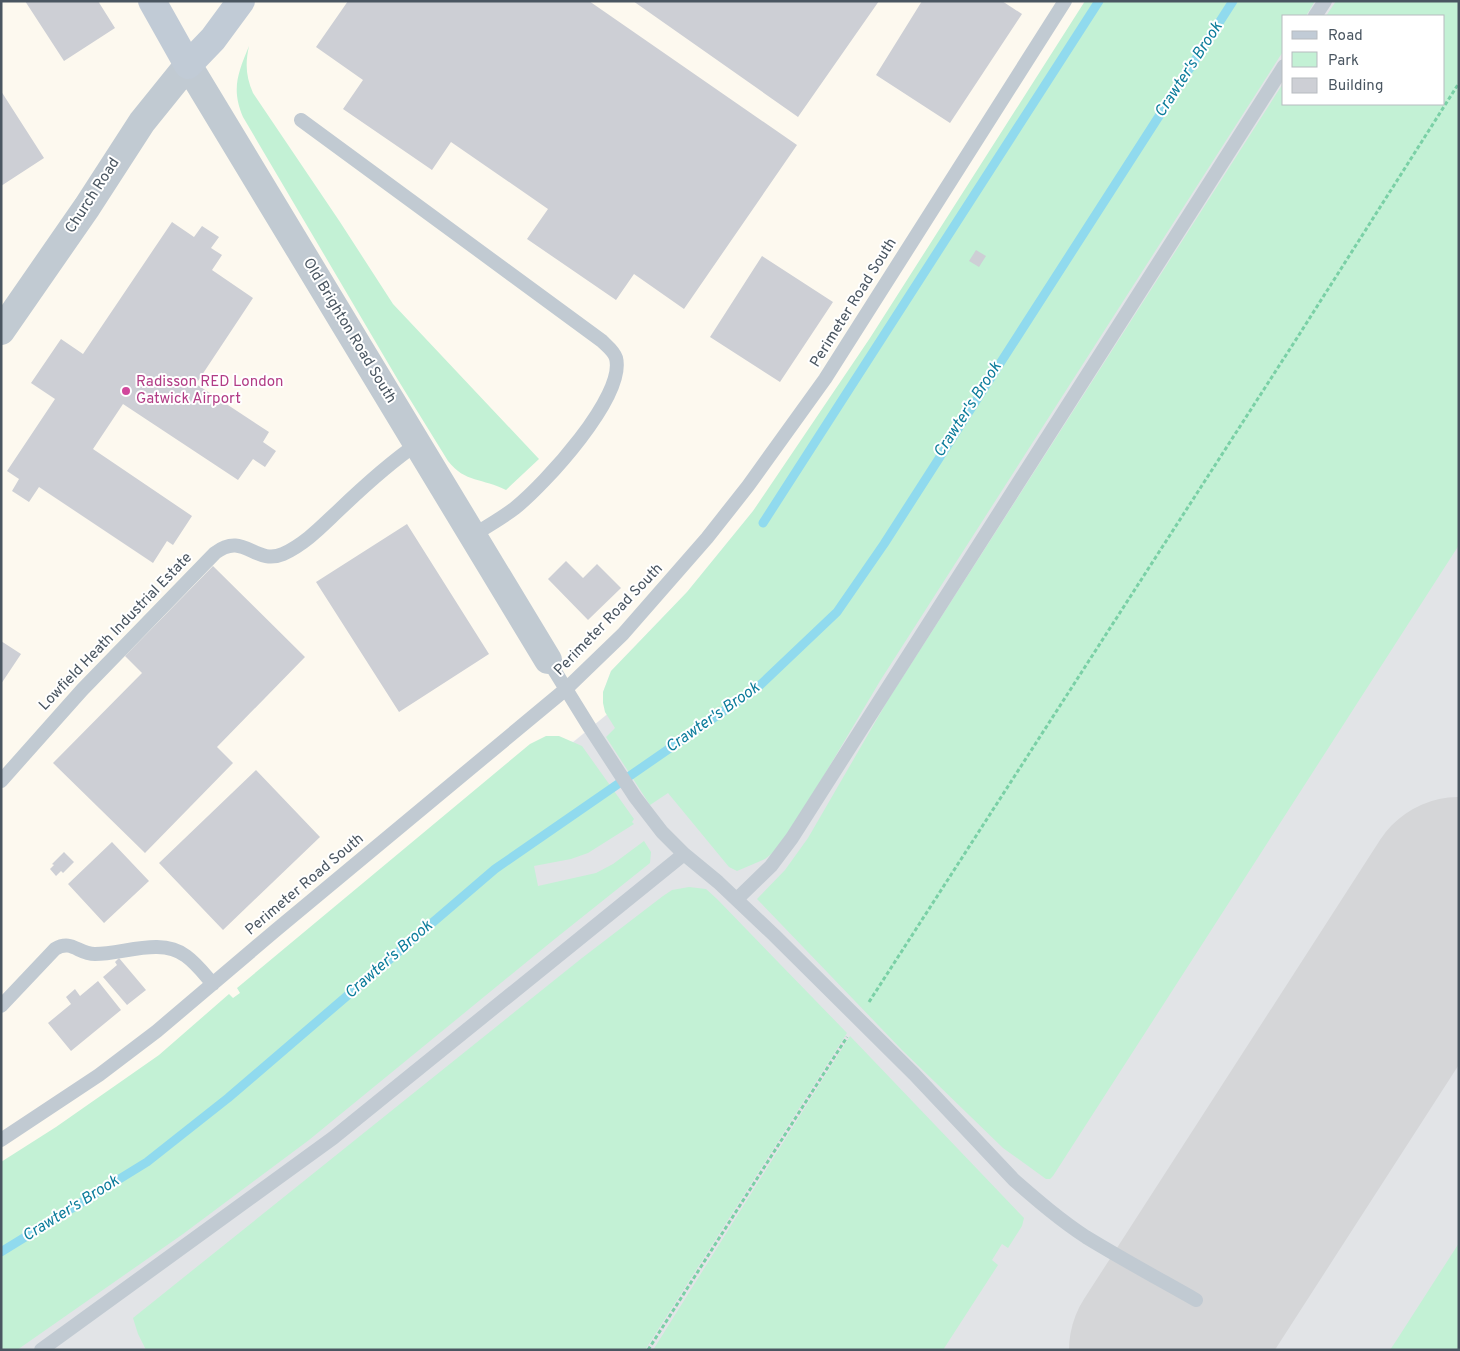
<svg xmlns="http://www.w3.org/2000/svg" width="1460" height="1351" font-family="Overpass,sans-serif">
<rect width="100%" height="100%" fill="#f5f3f3"/>
<path fill="#fdf9ef" d="M1 1H1091L1024 106 789 461 753 511 687 592 611 671 603 692 610 712 575 740 567 742 209 1022 1 1169Z"/>
<path fill="#e2e4e7" fill-rule="evenodd" d="M1120 1H1459V1350H1L555 757 610 712ZM1284 16H1444V104H1284Z"/>
<path fill="#c3f1d5" d="M1085 1H1315L1306 16H1284V50L880 681 797 821 775 851 765 859 737 871 729 867 668 793 650 805 606 737 615 728 605 712 603 703V692L611 671 687 592 753 511 870 338Z
M1336 1H1459V545L1053 1176 1050 1179H1046L1003 1148 902 1050 757 899 785 870 808 838 888 700 1284 82V104H1444V16H1326Z
M249 46C245 64 246 77 253 93L340 222 393 304 539 459 506 490C483 478 465 483 448 461L398 380 243 117C231 89 238 73 249 46Z
M546 736H559L582 746 634 819 632 822 634 824 588 853 571 859 534 866 538 886 596 873 613 864 644 841 651 852 650 863 556 938 309 1140 183 1234 17 1350H1V1162L56 1127 159 1055 229 994 233 998 240 993 237 988 530 744Z
M689 887 706 889 717 899 847 1033 645 1350H146L138 1334 133 1318 582 958 663 896 672 890Z
M850 1036 1024 1218 1022 1226 1008 1248 1002 1244 992 1260 998 1265 943 1350H653Z
M1459 1243V1350H1390L1396 1341Z"/>
<g fill="none" stroke-linecap="round" stroke-linejoin="round">
<path stroke="#90daee" stroke-width="9" d="M763 523 1099 1
M1 1252 147 1162 228 1098 495 869 757 688 837 612 884 544 1233 1"/>
<path stroke="#d5d6d8" stroke-width="188" d="M1163 1350 1459 891"/>
</g>
<path fill="#cdcfd5" d="M25 1H98L115 28 64 61Z
M348 1H589L797 145 684 309 634 274 616 300 527 239 548 209 451 142 432 170 343 109 363 80 316 47Z
M633 1H879L798 117Z
M922 1H1002L1022 14 950 123 876 75Z
M1 91 44 158 1 186Z
M172 222 194 237 202 226 219 237 211 248 222 255 212 270 253 298 196 384 269 432 263 442 276 451 265 467 253 459 238 480 123 404 93 449 192 516 173 545 167 541 153 563 39 487 29 502 12 491 19 479 7 471 55 399 31 383 61 339 83 354Z
M976 250 986 256 979 267 969 261Z
M762 256 833 302 780 382 710 337Z
M407 524 489 654 399 712 316 582Z
M566 561 583 578 597 564 621 588 588 620 548 579Z
M213 566 305 657 217 747 233 763 145 853 53 763 142 673 125 656Z
M1 641 21 654 1 684Z
M256 770 320 837 223 930 159 863Z
M112 842 149 881 104 923 68 884Z
M64 852 74 862 63 873 61 871 56 876 50 869 54 865 52 864Z
M119 958 146 990 127 1005 103 977 117 965 115 962Z
M98 981 121 1010 71 1051 48 1023 71 1004 66 997 75 989 80 996Z"/>
<g fill="none" stroke-linecap="round" stroke-linejoin="round">
<path stroke="#7ad0a6" stroke-width="3" stroke-dasharray="4 2.5" stroke-linecap="butt" d="M869 1002 1297 338 1459 83
M648 1350 847 1037"/>
<path stroke="#c1cad2" stroke-width="14" d="M1315 16 1325 1
M301 120 602 341C607 346 614 351 616 358 626 396 544 485 515 508 502 518 488 526 473 535
M548 660 590 728 635 797 662 832 684 854 718 882 774 935 914 1074 1014 1180C1037 1200 1060 1220 1086 1237 1122 1259 1159 1279 1196 1300
M1 781 82 690 215 553C244 531 255 566 283 554 305 544 321 527 338 511 363 487 388 464 417 444
M737 899 771 866 792 838 1284 66
M1 1006 55 949C72 939 78 954 95 954 124 954 161 937 186 956 197 964 205 975 213 984
M1 1140 99 1075 157 1031 276 930 566 689 623 634 707 538 748 486 825 379 1065 1
M41 1350 333 1138 684 854"/>
<path stroke="#c1cad2" stroke-width="28" d="M1 331 87 207 142 122 188 65 548 660"/>
<path stroke="#c1cbd6" stroke-width="28" d="M152 1 188 65 213 39 241 1"/>
</g>
<circle fill="#d1479c" stroke="#fff" stroke-width="2" cx="126" cy="391" r="5"/>
<g text-anchor="middle" dominant-baseline="central" stroke-width="4" stroke-linejoin="round" paint-order="stroke">
<g font-size="15" fill="#4a5661" stroke="#fff">
<text transform="translate(93 196) rotate(-57)">Church Road</text>
<text transform="translate(854 303) rotate(-58)">Perimeter Road South</text>
<text transform="translate(349 331) rotate(59)">Old Brighton Road South</text>
<text transform="translate(609 620) rotate(-46)">Perimeter Road South</text>
<text transform="translate(116 632) rotate(-46)">Lowfield Heath Industrial Estate</text>
<text transform="translate(305 885) rotate(-40)">Perimeter Road South</text>
</g>
<g font-size="15" fill="#b23c85" stroke="#fff" text-anchor="start">
<text x="136" y="382">Radisson RED London<tspan x="136" dy="17">Gatwick Airport</tspan></text>
</g>
<g font-size="16" font-style="italic" fill="#0c7c9b" stroke="#fff">
<text transform="translate(1189 70) rotate(-57)">Crawter's Brook</text>
<text transform="translate(968 410) rotate(-57)">Crawter's Brook</text>
<text transform="translate(713 718) rotate(-35)">Crawter's Brook</text>
<text transform="translate(389 960) rotate(-41)">Crawter's Brook</text>
<text transform="translate(71 1209) rotate(-32)">Crawter's Brook</text>
</g>
</g>
<rect width="1460" height="1351" fill="none" stroke="#4a5661" stroke-width="5"/>
<rect x="1282" y="15" width="162" height="90" fill="#ffffff" stroke="#b7bbc0"/>
<rect x="1292" y="31" width="25" height="8" fill="#c1cbd6" stroke="#b7bbc0"/>
<text x="1328" y="40" font-size="15" fill="#4a5661">Road</text>
<rect x="1292" y="52" width="25" height="15" fill="#c3f1d5" stroke="#b7bbc0"/>
<text x="1328" y="65" font-size="15" fill="#4a5661">Park</text>
<rect x="1292" y="78" width="25" height="15" fill="#cdcfd5" stroke="#b7bbc0"/>
<text x="1328" y="90" font-size="15" fill="#4a5661">Building</text>
</svg>
